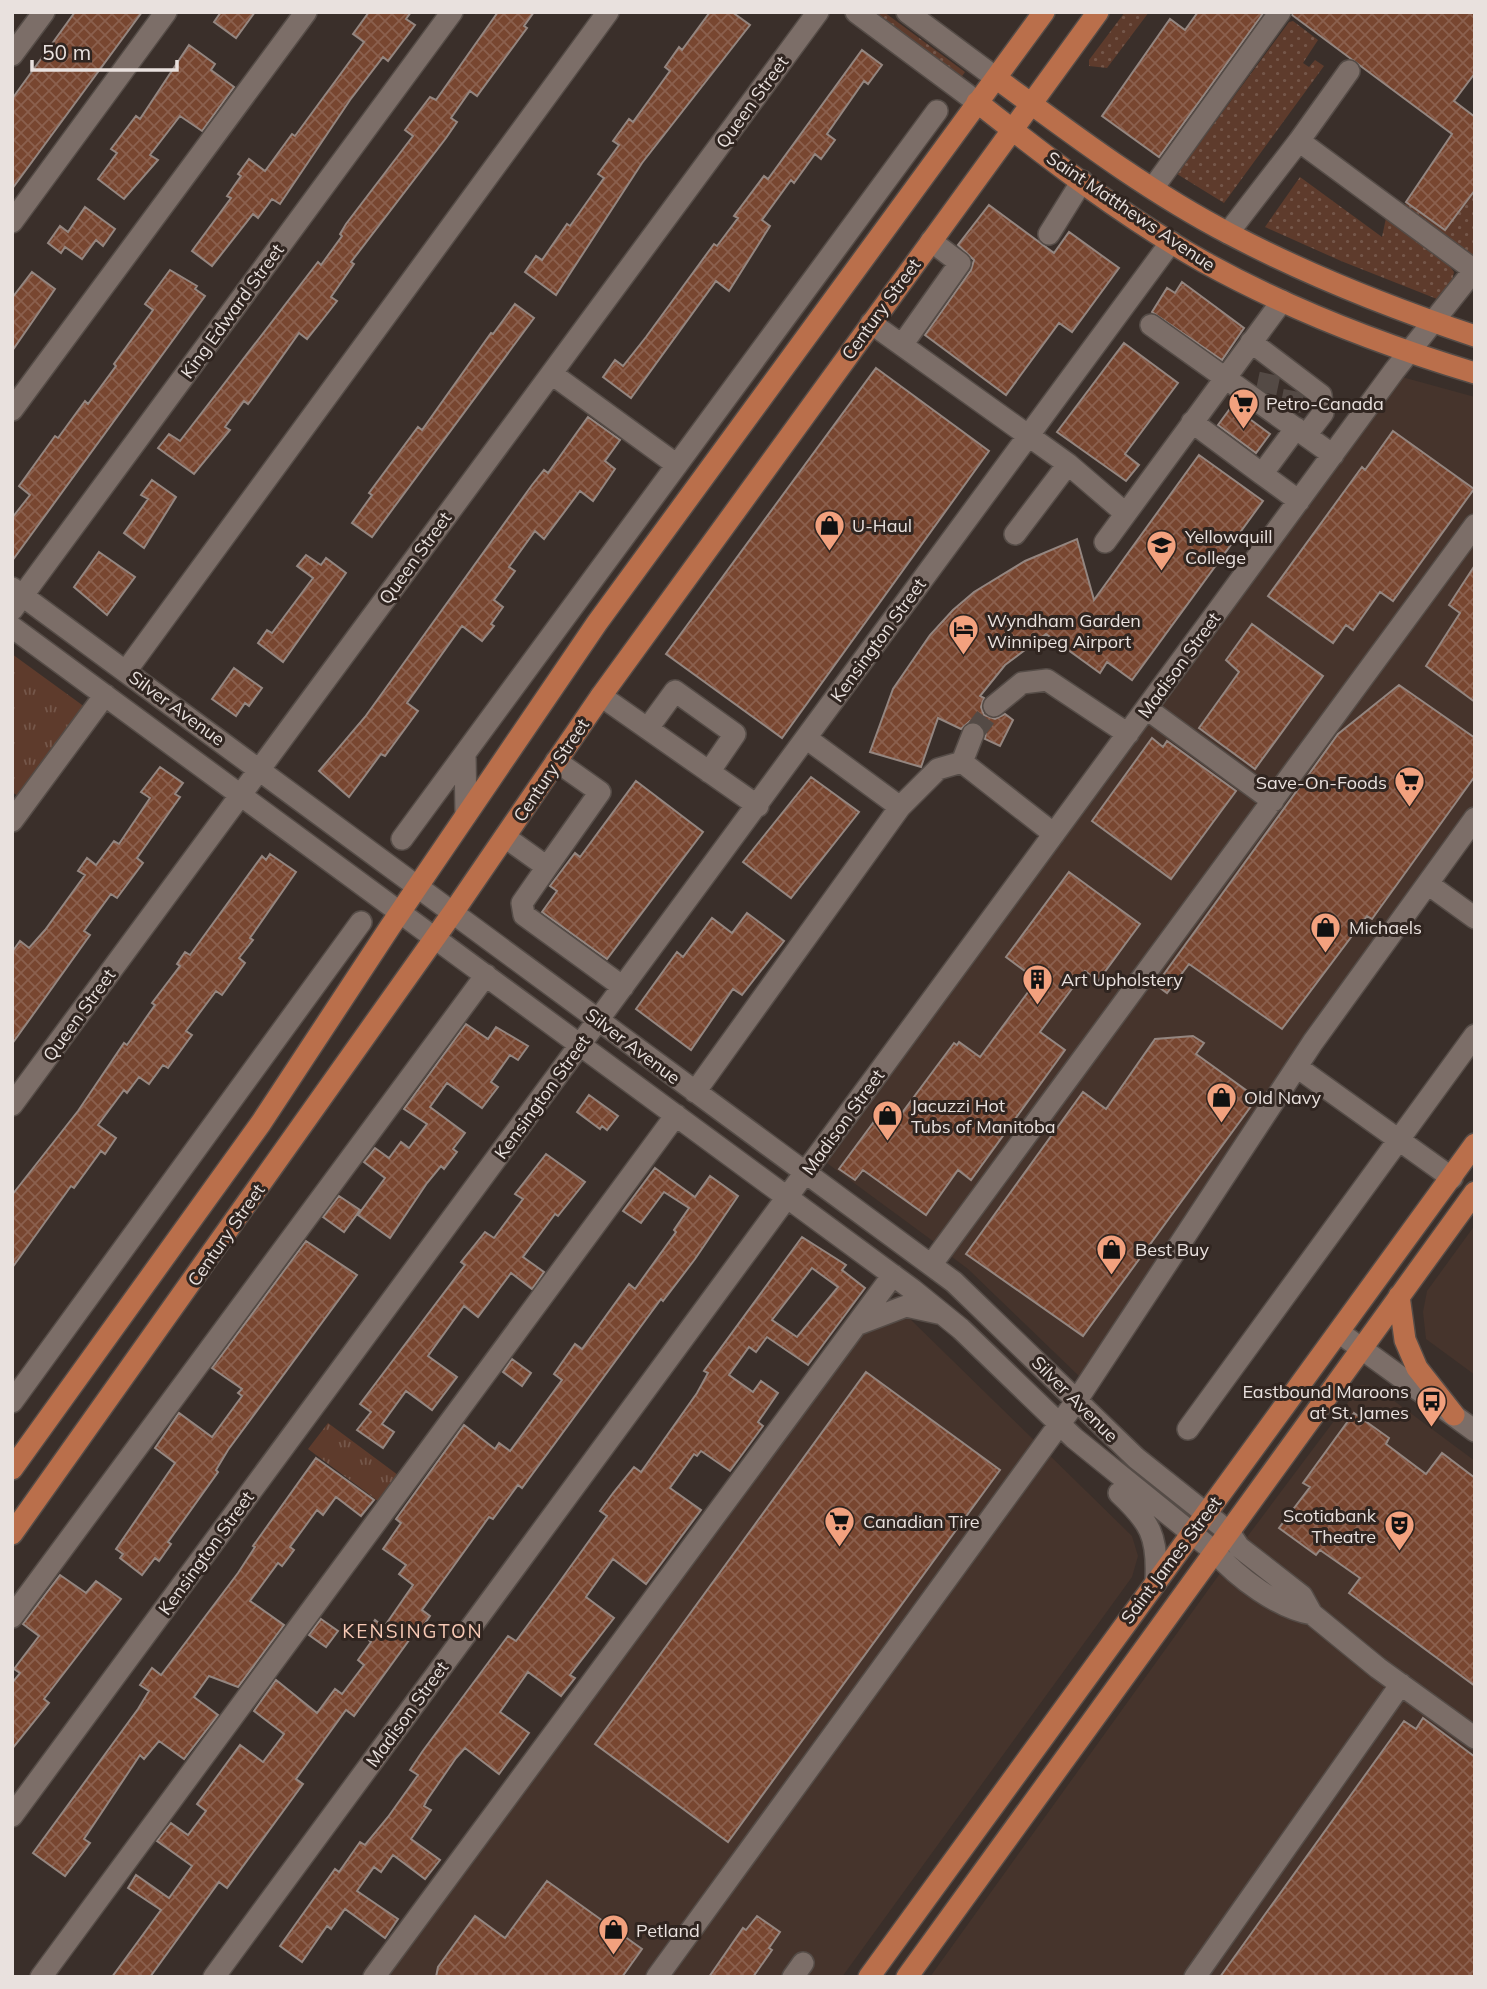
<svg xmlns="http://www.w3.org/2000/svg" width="1487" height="1989" font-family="Mulish,sans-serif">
<defs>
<pattern id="grass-dots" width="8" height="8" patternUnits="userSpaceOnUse" patternTransform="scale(1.75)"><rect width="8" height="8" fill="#5e3b2c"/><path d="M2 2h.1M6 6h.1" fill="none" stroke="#75574a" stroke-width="1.8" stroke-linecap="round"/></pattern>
<pattern id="park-tufts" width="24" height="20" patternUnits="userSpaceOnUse" patternTransform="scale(1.75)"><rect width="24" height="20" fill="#5e3b2c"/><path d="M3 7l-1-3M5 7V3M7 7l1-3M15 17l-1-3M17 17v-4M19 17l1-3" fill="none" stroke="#75574a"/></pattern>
<pattern id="building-cross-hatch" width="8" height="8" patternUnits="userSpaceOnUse" patternTransform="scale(1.75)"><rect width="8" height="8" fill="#784630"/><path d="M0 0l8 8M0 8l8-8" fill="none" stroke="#8b604e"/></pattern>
</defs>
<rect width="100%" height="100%" fill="#3a2f2a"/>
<path fill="#46342c" d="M1402 377 1475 397V521L941 1247 820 1158Z
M1475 530V816L1081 1378 968 1269 944 1251Z
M1475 1225V1375L1426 1339 1423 1312 1427 1291Z
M907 1316 1132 1536 1138 1556 1132 1577 842 1977H383L858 1332Z
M1361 1385 1374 1386 1475 1461V1977H930L1226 1565Z"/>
<path fill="url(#grass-dots)" d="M869 12H884L965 72 960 79Z
M1125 12H1149L1107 68 1089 66V60Z
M1293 21 1318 40 1303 63 1309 67 1315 60 1324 66 1224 203 1177 174 1289 22Z
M1300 177 1382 237 1386 218 1448 264 1454 272 1451 285 1437 299 1341 261 1265 227Z
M1475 190V253L1468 256 1404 210 1406 202 1445 230Z"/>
<path fill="url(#park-tufts)" d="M12 654 89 710 24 800 12 792Z
M328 1423 398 1475 378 1501 308 1449Z"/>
<path fill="url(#building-cross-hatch)" stroke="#948680" stroke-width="2" fill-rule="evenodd" d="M75 12H142L12 189V99Z
M221 12H255L236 38 214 22Z
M369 12H411L406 19 415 25 388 61 383 57 350 100 280 204 272 199 258 218 253 214 212 266 192 251 231 198 227 196 241 176 238 174 249 159 265 171 292 134 295 136 364 42 353 34Z
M498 12H534L524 26 527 28 477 96 470 91 451 118 457 122 446 138 351 262 354 264 331 297 337 301 323 319 307 339 299 333 252 399 248 404 244 401 225 427 230 430 194 474 158 448 169 434 180 441 318 262 321 265 342 236 340 234 346 224 413 136 405 130 430 97 436 100Z
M710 12H732L750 25 642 163 556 295 525 272 536 256 542 260 567 224 570 226 604 178 598 174 619 145 613 141 629 119 633 122 670 71 665 67 679 47 682 50Z
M1198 12H1264L1159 157 1102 116 1170 19 1185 30Z
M1293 12H1475V73L1454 101 1475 117V190L1445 230 1406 202 1452 134 1292 15Z
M189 45 215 64 211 70 234 87 202 131 180 116 150 155 158 160 124 199 98 179 117 153 111 149 136 116 140 119Z
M862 50 882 65 868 84 864 81 827 134 835 140 821 159 815 154 794 183 791 180 762 220 770 226 729 291 716 281 631 398 603 377 615 360 623 366 646 337 714 244 717 246 738 218 734 216 764 176 768 179Z
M989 205 1054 253 1069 232 1119 268 1072 332 1059 323 1006 395 925 335 971 270 974 260 958 245Z
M85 207 115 229 103 246 96 240 82 259 65 247 61 253 48 243 60 226 68 232Z
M170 270 197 286 195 289 205 296 12 561V518L30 495 19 486 55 436 58 438 85 401 88 404 116 366 114 364 153 310 145 304Z
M32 272 55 289 12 351V298Z
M1182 282 1244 328 1222 360 1152 312 1167 288 1175 293Z
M515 304 534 318 372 537 352 523 372 495 369 493 418 427 422 430 491 333 493 334Z
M1124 343 1178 383 1125 454 1139 465 1126 481 1057 432Z
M876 368 989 451 782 738 666 654Z
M1232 406 1270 434 1256 453 1218 425Z
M588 417 620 440 605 461 615 469 593 501 580 491 544 539 535 531 509 567 515 571 494 600 503 607 491 624 494 626 482 641 462 626 407 703 418 711 385 756 381 754 349 797 319 771 365 717 532 485 544 470 548 473Z
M1393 431 1474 489 1393 601 1380 592 1353 630 1346 625 1333 643 1268 596 1362 467 1365 470Z
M1199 455 1263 501 1132 680 1107 662 1100 673 1046 634 1005 665 980 696 984 698 981 707 984 715 995 719 1005 714 1013 720 1000 746 985 739 986 731 978 722 970 721 961 729 938 718 921 767 870 752 893 689 930 635 953 610 974 592 1025 561 1077 539 1094 600Z
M152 480 176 497 144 548 124 533 148 499 141 495Z
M99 552 135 577 107 615 74 587Z
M306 555 321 565 326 558 346 573 283 662 258 643 267 630 272 633 313 578 297 566Z
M1475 565V702L1426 666 1460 613 1449 605Z
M1252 624 1323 676 1255 769 1199 728 1239 672 1226 660Z
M234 668 262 688 249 706 245 703 236 716 212 699Z
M1399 685 1475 738V776L1372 919 1367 916 1282 1029 1189 964 1167 993 1156 985 1338 734Z
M1152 738 1163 747 1167 741 1236 791 1171 879 1092 821Z
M160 767 183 783 175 794 180 797 137 858 143 863 117 898 111 894 84 931 90 935 12 1044V952L20 941 29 948 45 930 85 875 78 871 87 858 96 865 114 841 119 844 150 798 141 792Z
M811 777 859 812 791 898 743 862Z
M636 781 703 832 607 959 542 912 557 891 550 886 575 853 580 857Z
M270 854 296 872 250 938 253 940 239 958 245 963 222 995 216 991 186 1031 192 1035 168 1068 163 1065 149 1084 139 1077 127 1093 124 1090 98 1125 116 1138 105 1154 101 1151 74 1188 71 1186 12 1268V1195L78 1111 124 1043 127 1045 155 1005 152 1003 180 966 177 964 185 952 190 955 262 856 266 860Z
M1069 872 1140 924 1098 981 1085 971 1040 1032 1065 1050 971 1180 958 1170 926 1215 863 1170 855 1180 839 1169 879 1115 893 1125 954 1043 957 1045 959 1042 980 1057 1037 980 1006 957Z
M747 913 784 941 742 995 733 989 691 1050 636 1009 677 952 683 957 712 918 732 933Z
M466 1024 488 1039 496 1027 528 1046 518 1060 510 1055 491 1082 498 1087 482 1108 447 1083 430 1107 465 1133 453 1149 457 1152 444 1169 441 1166 427 1183 390 1238 358 1215 385 1178 364 1162 375 1148 389 1158 401 1142 409 1148 427 1124 404 1109Z
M1193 1036 1204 1043 1196 1054 1257 1098 1083 1336 966 1254 1083 1092 1106 1109 1155 1039Z
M589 1095 618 1116 607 1130 602 1126 600 1129 577 1112Z
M546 1154 585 1182 558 1216 555 1214 523 1257 544 1272 532 1289 511 1273 478 1317 464 1306 428 1356 457 1377 432 1410 406 1391 382 1424 394 1432 383 1448 357 1430 371 1412 360 1404 465 1265 461 1262 485 1232 494 1238 523 1199 515 1194Z
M655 1168 695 1197 710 1176 738 1196 695 1259 663 1301 661 1299 522 1488 518 1485 493 1519 489 1517 422 1610 430 1616 418 1633 415 1632 354 1716 346 1710 296 1779 303 1784 227 1888 219 1882 150 1977H112L161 1910 128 1888 136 1875 169 1898 192 1866 157 1841 171 1823 188 1835 206 1811 197 1804 240 1745 263 1762 284 1734 254 1711 276 1680 317 1713 335 1689 342 1694 364 1665 358 1660 371 1642 364 1636 375 1620 384 1627 413 1585 399 1574 406 1565 383 1549 401 1523 396 1519 464 1425 495 1449 499 1443 510 1451 562 1380 554 1374 575 1344 582 1349 629 1284 635 1289 676 1232 674 1230 689 1208 664 1192 641 1223 623 1211Z
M339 1196 360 1210 344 1232 323 1217Z
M802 1237 846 1265 842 1270 865 1288 808 1365 767 1337 756 1352 749 1347 729 1375 753 1392 761 1381 778 1393 758 1422 763 1426 730 1471 701 1451 697 1456 694 1454 670 1488 701 1510 646 1584 613 1559 586 1597 614 1618 570 1675 575 1678 561 1696 528 1672 500 1712 529 1733 499 1774 465 1748 456 1758 427 1800 424 1806 431 1810 411 1839 440 1860 425 1879 393 1855 381 1872 374 1867 357 1891 398 1919 385 1938 345 1909 331 1929 327 1926 302 1962 280 1946 335 1869 339 1872 360 1842 365 1845 388 1817 418 1775 410 1770 422 1752 508 1636 516 1641 558 1584 607 1516 600 1511 613 1493 634 1467 641 1472 697 1393 708 1373 704 1371ZM812 1268 838 1287 797 1337 772 1320Z
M306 1241 357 1275 228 1450 216 1470 218 1472 168 1542 171 1544 159 1561 155 1558 142 1575 120 1558 123 1554 116 1549 175 1463 155 1448 179 1413 212 1437 242 1396 238 1393 242 1389 212 1368Z
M512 1359 531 1373 522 1386 503 1372Z
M866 1372 1000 1470 728 1842 595 1744Z
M1354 1413 1389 1438 1386 1444 1426 1474 1442 1453 1475 1478V1686L1349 1593 1360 1578 1320 1550 1316 1555 1279 1528 1310 1487 1303 1483Z
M316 1458 374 1500 361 1516 336 1497 323 1515 317 1510 290 1547 294 1550 282 1566 278 1563 250 1601 284 1625 238 1687 209 1676 194 1697 218 1715 184 1759 159 1741 144 1759 140 1755 84 1839 90 1843 65 1876 33 1853 138 1709 149 1691 140 1685 152 1668 161 1675 238 1573 255 1547 253 1546Z
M60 1575 86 1593 96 1581 121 1599 44 1699 49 1703 12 1749V1683L20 1673 14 1669 39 1636 23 1624Z
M321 1619 338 1631 326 1647 309 1635Z
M1423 1718 1475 1757V1977H1220L1404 1721 1416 1729Z
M547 1881 642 1949 622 1977H436L438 1967 475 1916 505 1938Z
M757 1916 780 1932 769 1948 772 1950 753 1977H709L743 1928 746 1930Z"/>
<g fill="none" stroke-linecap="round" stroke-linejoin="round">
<path stroke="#544a45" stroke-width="21" stroke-dasharray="21 10" stroke-linecap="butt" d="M1266 393 1270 374
M1290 411 1294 391
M973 734 994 706"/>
<defs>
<path id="minor" d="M856 12 977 102
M907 12 996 78
M12 55 44 12
M1299 141 1349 71
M1153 188 1280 12
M12 222 166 12
M1228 233 1299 141 1474 270
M1049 234 1082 181
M871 323 1068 464 1125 513
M1151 325 1333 455
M1251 342 1321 395 1323 413 1306 435
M902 345 960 263 931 241
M552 374 677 465
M12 410 306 12
M1192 422 1262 474
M1296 428 1262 474 1299 501
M1015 534 1068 464
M1105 542 1282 301
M12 588 954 1282 1136 1458 1229 1532 1239 1547 1302 1596 1312 1614 1378 1668 1475 1738
M12 610 452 12
M12 627 913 1290 961 1329 1074 1438 1215 1552C1238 1578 1278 1608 1312 1614
M126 671 608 12
M601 696 758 806
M994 706 1022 683 1047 680 1128 734
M1147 709 1273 801
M648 728 675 691 735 734 709 772
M973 734 962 762 1054 834
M806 738 900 807
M465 753 466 815
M12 821 105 695
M505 837 547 867 600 792 556 761
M402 839 937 111
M547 867 522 903 524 915 623 987
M1428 884 1475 918
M1297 1067 1452 1178
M695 1092 900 807 938 769 962 762
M12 1105 818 12
M931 1265 1475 525
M856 1325 906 1306 938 1313
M1340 1333 1475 1431
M12 1402 361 922
M1188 1429 1475 1035
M1119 1493C1150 1522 1158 1536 1156 1579
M12 1617 486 975
M12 1816 1171 242
M41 1977 676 1115
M214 1977 1394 371 1475 269
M374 1977 893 1275
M657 1977 1077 1400 1313 1042 1475 818
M793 1977 803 1963
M1195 1977 1401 1684"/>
<path id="major" d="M996 78C1071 133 1147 191 1230 234 1308 275 1391 308 1475 336
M977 102C1049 159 1124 217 1204 262 1289 309 1382 345 1475 373
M1399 1296 1405 1340 1417 1368 1454 1415
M12 1469 261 1123 390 927 597 623 1044 12
M12 1534 454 911 601 696 1098 12
M869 1977 1475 1144
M907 1977 1475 1192"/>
</defs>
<use href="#minor" stroke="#554c47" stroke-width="24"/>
<use href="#major" stroke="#554c47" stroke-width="24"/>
<use href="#minor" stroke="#7c6e68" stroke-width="21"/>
<use href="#major" stroke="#ba6f4b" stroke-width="21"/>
</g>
<defs>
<symbol id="supermarket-pin" viewBox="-11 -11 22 30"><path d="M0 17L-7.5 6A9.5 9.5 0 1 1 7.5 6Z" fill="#f2a17e" stroke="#302520"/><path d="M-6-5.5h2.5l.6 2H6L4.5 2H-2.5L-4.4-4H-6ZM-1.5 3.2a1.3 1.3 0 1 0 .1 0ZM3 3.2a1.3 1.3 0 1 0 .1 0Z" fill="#111"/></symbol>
<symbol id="shop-pin" viewBox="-11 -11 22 30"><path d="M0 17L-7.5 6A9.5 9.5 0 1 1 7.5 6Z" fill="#f2a17e" stroke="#302520"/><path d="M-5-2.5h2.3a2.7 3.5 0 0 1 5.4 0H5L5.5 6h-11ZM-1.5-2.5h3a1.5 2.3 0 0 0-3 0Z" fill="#111"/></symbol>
<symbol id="university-pin" viewBox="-11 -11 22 30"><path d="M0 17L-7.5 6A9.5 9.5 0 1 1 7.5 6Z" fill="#f2a17e" stroke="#302520"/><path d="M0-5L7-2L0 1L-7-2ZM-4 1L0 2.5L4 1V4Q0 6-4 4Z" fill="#111"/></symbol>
<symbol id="hotel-pin" viewBox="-11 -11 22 30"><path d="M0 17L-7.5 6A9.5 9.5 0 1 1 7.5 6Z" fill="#f2a17e" stroke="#302520"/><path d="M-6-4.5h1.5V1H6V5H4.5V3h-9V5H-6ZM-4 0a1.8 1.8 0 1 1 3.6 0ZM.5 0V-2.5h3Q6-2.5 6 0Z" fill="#111"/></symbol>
<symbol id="building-pin" viewBox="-11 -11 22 30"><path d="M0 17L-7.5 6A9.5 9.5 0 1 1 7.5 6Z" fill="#f2a17e" stroke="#302520"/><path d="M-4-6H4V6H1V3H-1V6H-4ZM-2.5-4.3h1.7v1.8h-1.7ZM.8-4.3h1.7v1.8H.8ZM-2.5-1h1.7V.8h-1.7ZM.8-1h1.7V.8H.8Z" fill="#111"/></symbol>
<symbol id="bus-pin" viewBox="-11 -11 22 30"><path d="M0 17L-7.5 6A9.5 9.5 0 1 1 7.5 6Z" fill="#f2a17e" stroke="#302520"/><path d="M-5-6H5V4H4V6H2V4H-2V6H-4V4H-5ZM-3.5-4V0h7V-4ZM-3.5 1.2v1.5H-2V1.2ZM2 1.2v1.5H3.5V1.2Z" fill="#111"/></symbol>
<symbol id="theatre-pin" viewBox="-11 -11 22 30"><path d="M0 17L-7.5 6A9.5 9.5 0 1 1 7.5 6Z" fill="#f2a17e" stroke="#302520"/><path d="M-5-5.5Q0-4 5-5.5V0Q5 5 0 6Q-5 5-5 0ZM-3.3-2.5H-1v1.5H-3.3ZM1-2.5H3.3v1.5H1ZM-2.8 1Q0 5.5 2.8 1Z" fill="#111"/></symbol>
</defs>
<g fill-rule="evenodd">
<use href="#supermarket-pin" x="1226" y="386" width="35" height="47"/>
<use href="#shop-pin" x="812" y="508" width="35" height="47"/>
<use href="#university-pin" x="1144" y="528" width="35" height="47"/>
<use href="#hotel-pin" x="946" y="612" width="35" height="47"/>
<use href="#supermarket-pin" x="1392" y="764" width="35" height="47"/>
<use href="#shop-pin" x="1308" y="910" width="35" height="47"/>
<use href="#building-pin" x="1020" y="962" width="35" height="47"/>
<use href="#shop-pin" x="1204" y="1080" width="35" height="47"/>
<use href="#shop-pin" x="870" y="1098" width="35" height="47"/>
<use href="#shop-pin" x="1094" y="1232" width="35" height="47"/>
<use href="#bus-pin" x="1414" y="1384" width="35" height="47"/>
<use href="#supermarket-pin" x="822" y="1504" width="35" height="47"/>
<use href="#theatre-pin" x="1382" y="1508" width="35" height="47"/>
<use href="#shop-pin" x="596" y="1912" width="35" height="47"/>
</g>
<g text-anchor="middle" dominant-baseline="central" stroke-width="6" stroke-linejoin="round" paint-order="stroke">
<g font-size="18" fill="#e9e1de" stroke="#302520">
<text transform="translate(752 102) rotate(-54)">Queen Street</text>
<text transform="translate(1131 211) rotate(34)">Saint Matthews Avenue</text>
<text transform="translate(881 309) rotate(-54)">Century Street</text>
<text transform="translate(232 311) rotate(-54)">King Edward Street</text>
<text transform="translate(415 558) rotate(-54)">Queen Street</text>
<text transform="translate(878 640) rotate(-54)">Kensington Street</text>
<text transform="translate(1179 665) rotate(-54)">Madison Street</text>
<text transform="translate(177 708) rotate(36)">Silver Avenue</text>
<text transform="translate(551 770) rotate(-56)">Century Street</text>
<text transform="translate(79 1015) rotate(-54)">Queen Street</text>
<text transform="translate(633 1046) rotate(37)">Silver Avenue</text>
<text transform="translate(542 1097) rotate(-54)">Kensington Street</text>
<text transform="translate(843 1122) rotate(-54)">Madison Street</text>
<text transform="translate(226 1235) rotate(-55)">Century Street</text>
<text transform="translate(1075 1399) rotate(45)">Silver Avenue</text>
<text transform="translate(206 1553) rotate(-54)">Kensington Street</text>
<text transform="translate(1171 1560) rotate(-53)">Saint James Street</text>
<text transform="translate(407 1714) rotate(-54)">Madison Street</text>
</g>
<g font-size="18" fill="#e9e1de" stroke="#302520" text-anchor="start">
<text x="1266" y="403">Petro-Canada</text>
<text x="852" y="525">U-Haul</text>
<text x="1185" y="536">Yellowquill<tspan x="1185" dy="21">College</tspan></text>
<text x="987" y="620">Wyndham Garden<tspan x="987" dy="21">Winnipeg Airport</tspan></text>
<text x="1387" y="782" text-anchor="end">Save-On-Foods</text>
<text x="1349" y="927">Michaels</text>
<text x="1061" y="979">Art Upholstery</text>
<text x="1244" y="1097">Old Navy</text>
<text x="911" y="1105">Jacuzzi Hot<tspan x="911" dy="21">Tubs of Manitoba</tspan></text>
<text x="1135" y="1249">Best Buy</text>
<text x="1409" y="1391" text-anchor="end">Eastbound Maroons<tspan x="1409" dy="21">at St. James</tspan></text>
<text x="1376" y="1515" text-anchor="end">Scotiabank<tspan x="1376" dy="21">Theatre</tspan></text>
<text x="863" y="1521">Canadian Tire</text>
<text x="636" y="1930">Petland</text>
</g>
<g font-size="19" letter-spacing="2" fill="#f7c9b5" stroke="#302520">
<text x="413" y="1631">KENSINGTON</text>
</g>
</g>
<rect width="1487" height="1989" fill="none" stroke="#e9e1de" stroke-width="28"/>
<path d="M32 60v10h145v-10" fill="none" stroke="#e9e1de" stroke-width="3.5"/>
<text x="42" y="60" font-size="21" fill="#e9e1de" stroke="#302520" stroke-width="5" paint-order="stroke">50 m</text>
</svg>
